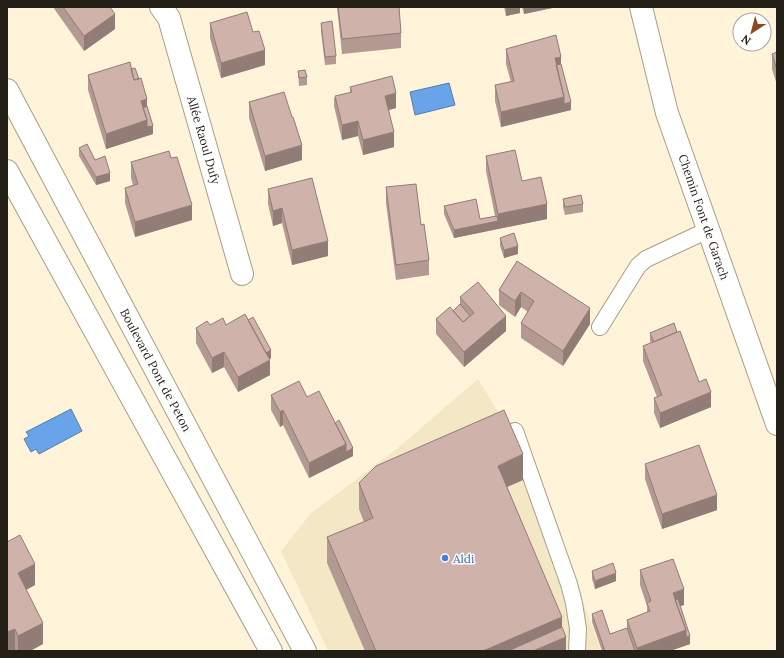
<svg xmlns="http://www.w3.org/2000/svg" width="784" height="658" font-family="Lora,serif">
<rect width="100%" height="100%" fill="#fff4d9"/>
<path fill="#f4e7c5" d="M478 379 537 476 601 651H328L281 551 311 513 393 452Z"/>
<path fill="#69a4ea" stroke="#547caa" d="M449 83 455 105 415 115 410 92Z
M71 409 82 431 39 454 36 449 31 452 24 439 29 436 26 432Z"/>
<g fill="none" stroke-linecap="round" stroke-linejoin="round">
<defs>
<path id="lane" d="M600 327 638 266 646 259 708 230
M515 431 569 584 574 603 578 629 577 651"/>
<path id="street" d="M161 7 169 18 242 274
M641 7 667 113 777 424
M7 90 305 651
M7 171 271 651"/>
</defs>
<use href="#lane" stroke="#a89e85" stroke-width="18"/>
<use href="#street" stroke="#a89e85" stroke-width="24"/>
<use href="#lane" stroke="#fff" stroke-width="16"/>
<use href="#street" stroke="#fff" stroke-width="22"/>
</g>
<path fill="#b29991" d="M53 7H110L115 29 84 51Z
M337 7H399L401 33V48L342 54Z
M504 7H520V13L506 16Z
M522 7H557L524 14Z
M210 23 253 32 265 65 221 78 210 38Z
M321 23 336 56V64L325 65 321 31Z
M506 49 561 64 571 110 501 127 495 101V85L511 82 506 64Z
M777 52V85L772 69V54Z
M131 69 147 106 153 134 106 149 88 90V75Z
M298 71 307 77V85L299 86Z
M350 87 396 108 389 110 394 147 363 155 358 136 342 140 334 106V98L350 93Z
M249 102 302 160 265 171 249 118Z
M79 148 95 160 110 181 96 185 79 156Z
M486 156 522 181 547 219 454 238 444 214V206L480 219 495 216 486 171Z
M131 162 192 220 135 237 125 203V188L133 185 131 178Z
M386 187 421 225 429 260V275L396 280 386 203Z
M268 189 328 256 292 265 282 223 273 226 268 204Z
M563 199 583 204V212L565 215 563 207Z
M500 238 518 254 504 258 500 246Z
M517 261 590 324 563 366 521 338V323L528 312 521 307 515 317 499 305V290Z
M460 297 506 331 464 367 436 334V319L453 311 460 304Z
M226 324 271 358 269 359 270 375 238 392 224 367 212 373 196 343V328L210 325Z
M677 332 699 382 711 407 660 428 654 413V398L657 397 643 361V346L651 343 650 341V333Z
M271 395 307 397 335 423 353 456 309 478 283 425 280 427 271 410Z
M645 464 717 510 662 529 645 479Z
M523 480 507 487 562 627 566 651H365L327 563V537L364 522 359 509V483Z
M7 542 35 585 26 590 43 644 30 651H15V650L12 651H7Z
M640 570 684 605 680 606 690 644 670 651H602L592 622V614L610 634 627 628V620L647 612V606L640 585Z
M592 571 616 581 595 589 592 579Z"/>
<path fill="#917d76" d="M512 7H520V13L506 16V8Z
M524 7H557L524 14Z
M115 14V29L84 51V36Z
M265 50V65L221 78V63Z
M561 57V72L556 73 555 58Z
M396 93V108L385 111V96Z
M564 97 571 102V110L501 127V112Z
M147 99V114L143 116 141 101Z
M147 120 153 126V134L106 149V134Z
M358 121V136L342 140V125Z
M394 132V147L363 155V140Z
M302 145V160L265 171V156Z
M110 173V181L96 185V177Z
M547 204V219L454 238V230L498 221V214Z
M192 205V220L135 237V222Z
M282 208V223L273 226V211Z
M328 241V256L292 265V250Z
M518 246V254L504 258V250Z
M521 292V307L515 317V301Z
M590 308V324L563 366V351Z
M506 316V331L464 367V352Z
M271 350V358L263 362V354Z
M224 352V367L212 373V358Z
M270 360V375L238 392V377Z
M711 392V407L660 428V413Z
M283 410V425L280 427V412Z
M346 444 353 448V456L309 478V463Z
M523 454V480L498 491V466Z
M717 495V510L662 529V514Z
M35 564V585L18 594V573Z
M616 573V581L595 589V581Z
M684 589V605L675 608 673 593Z
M562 617V638L566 637V651H483Z
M43 623V644L30 651H18V636Z
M15 629V650L12 651H7V632Z
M686 630 690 636V644L670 651H637V648Z"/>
<path fill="#cfb2a9" stroke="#917d76" d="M63 7H110L115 14 84 36Z
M338 7H399L401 33 342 39Z
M247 12 253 32 259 31 265 50 221 63 210 23Z
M332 21 336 56 325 57 321 23Z
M556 35 561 57 555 58 564 97 501 112 495 85 514 81 506 49Z
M777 52V70L772 54Z
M130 62 134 80 141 78 147 99 141 101 147 120 106 134 88 75Z
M561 64 571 102 564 104V97L556 65Z
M135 68 139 79 134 80 131 69Z
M305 70 307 77 299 78 298 71Z
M392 76 396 93 385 96 394 132 363 140 358 121 342 125 335 96 352 92 350 87Z
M284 92 292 117H293L302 145 265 156 249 102Z
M147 106 153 126 147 127V120L143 108Z
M87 144 95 160 105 156 110 173 96 177 79 148Z
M515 150 522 181 541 177 547 204 498 214 486 156Z
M169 151 171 158 177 157 192 205 135 222 125 188 138 184 131 162Z
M312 178 328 241 292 250 282 208 273 211 268 189Z
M416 184 421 225 424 224 429 260 396 265 386 187Z
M581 195 583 204 565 207 563 199Z
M476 199 480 219 497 216 498 221 454 230 444 206Z
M514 233 518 246 504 250 500 238Z
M517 261 590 308 563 351 521 323 534 301 521 292 515 301 499 290Z
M478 282 506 316 464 352 436 319 450 307 463 322 474 313 460 297Z
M460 304 470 316 463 322 453 311Z
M245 314 270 360 238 377 224 352 212 358 196 328 207 321 210 325 223 318 226 325Z
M253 317 271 350 266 353 248 320Z
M674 323 677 332 654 342 650 333Z
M680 331 699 382 706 379 711 392 660 413 654 398 662 395 643 346Z
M299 381 307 397 319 391 346 444 309 463 283 410 280 412 271 395Z
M504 410 523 454 498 466 562 617 483 651H376L327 537 373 518 359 483 376 466Z
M339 420 353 448 346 452V444L335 423Z
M699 445 717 495 662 514 645 464Z
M20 535 35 564 18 573 43 623 18 636 15 629 7 632V542Z
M673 559 684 589 673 593 686 630 637 648 627 620 650 611 647 603 651 601 640 570Z
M613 563 616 573 595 581 592 571Z
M678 599 690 636 686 637V630L675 600Z
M602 610 610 634 627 628 635 651H605L592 614Z
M562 627 566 637 533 651H508Z"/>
<circle fill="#3f7fe0" stroke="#fff" stroke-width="1.5" cx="445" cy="558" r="4"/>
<g text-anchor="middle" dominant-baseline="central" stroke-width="3" stroke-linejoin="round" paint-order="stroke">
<g font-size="12" fill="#231f16" stroke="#fff">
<text transform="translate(204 140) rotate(74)">Allée Raoul Dufy</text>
<text transform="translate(704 217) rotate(71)">Chemin Font de Garach</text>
<text transform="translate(156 370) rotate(62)">Boulevard Pont de Peton</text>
</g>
<g font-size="12" fill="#366cbe" stroke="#fff" text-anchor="start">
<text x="453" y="558">Aldi</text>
</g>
</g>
<rect width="784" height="658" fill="none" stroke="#231f16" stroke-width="16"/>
<g transform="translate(752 32) rotate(216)"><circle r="19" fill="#ffffff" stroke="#a7a5a2"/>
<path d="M0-3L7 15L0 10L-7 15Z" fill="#8d4722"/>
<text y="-6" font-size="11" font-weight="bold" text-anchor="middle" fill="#231f16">N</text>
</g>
</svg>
